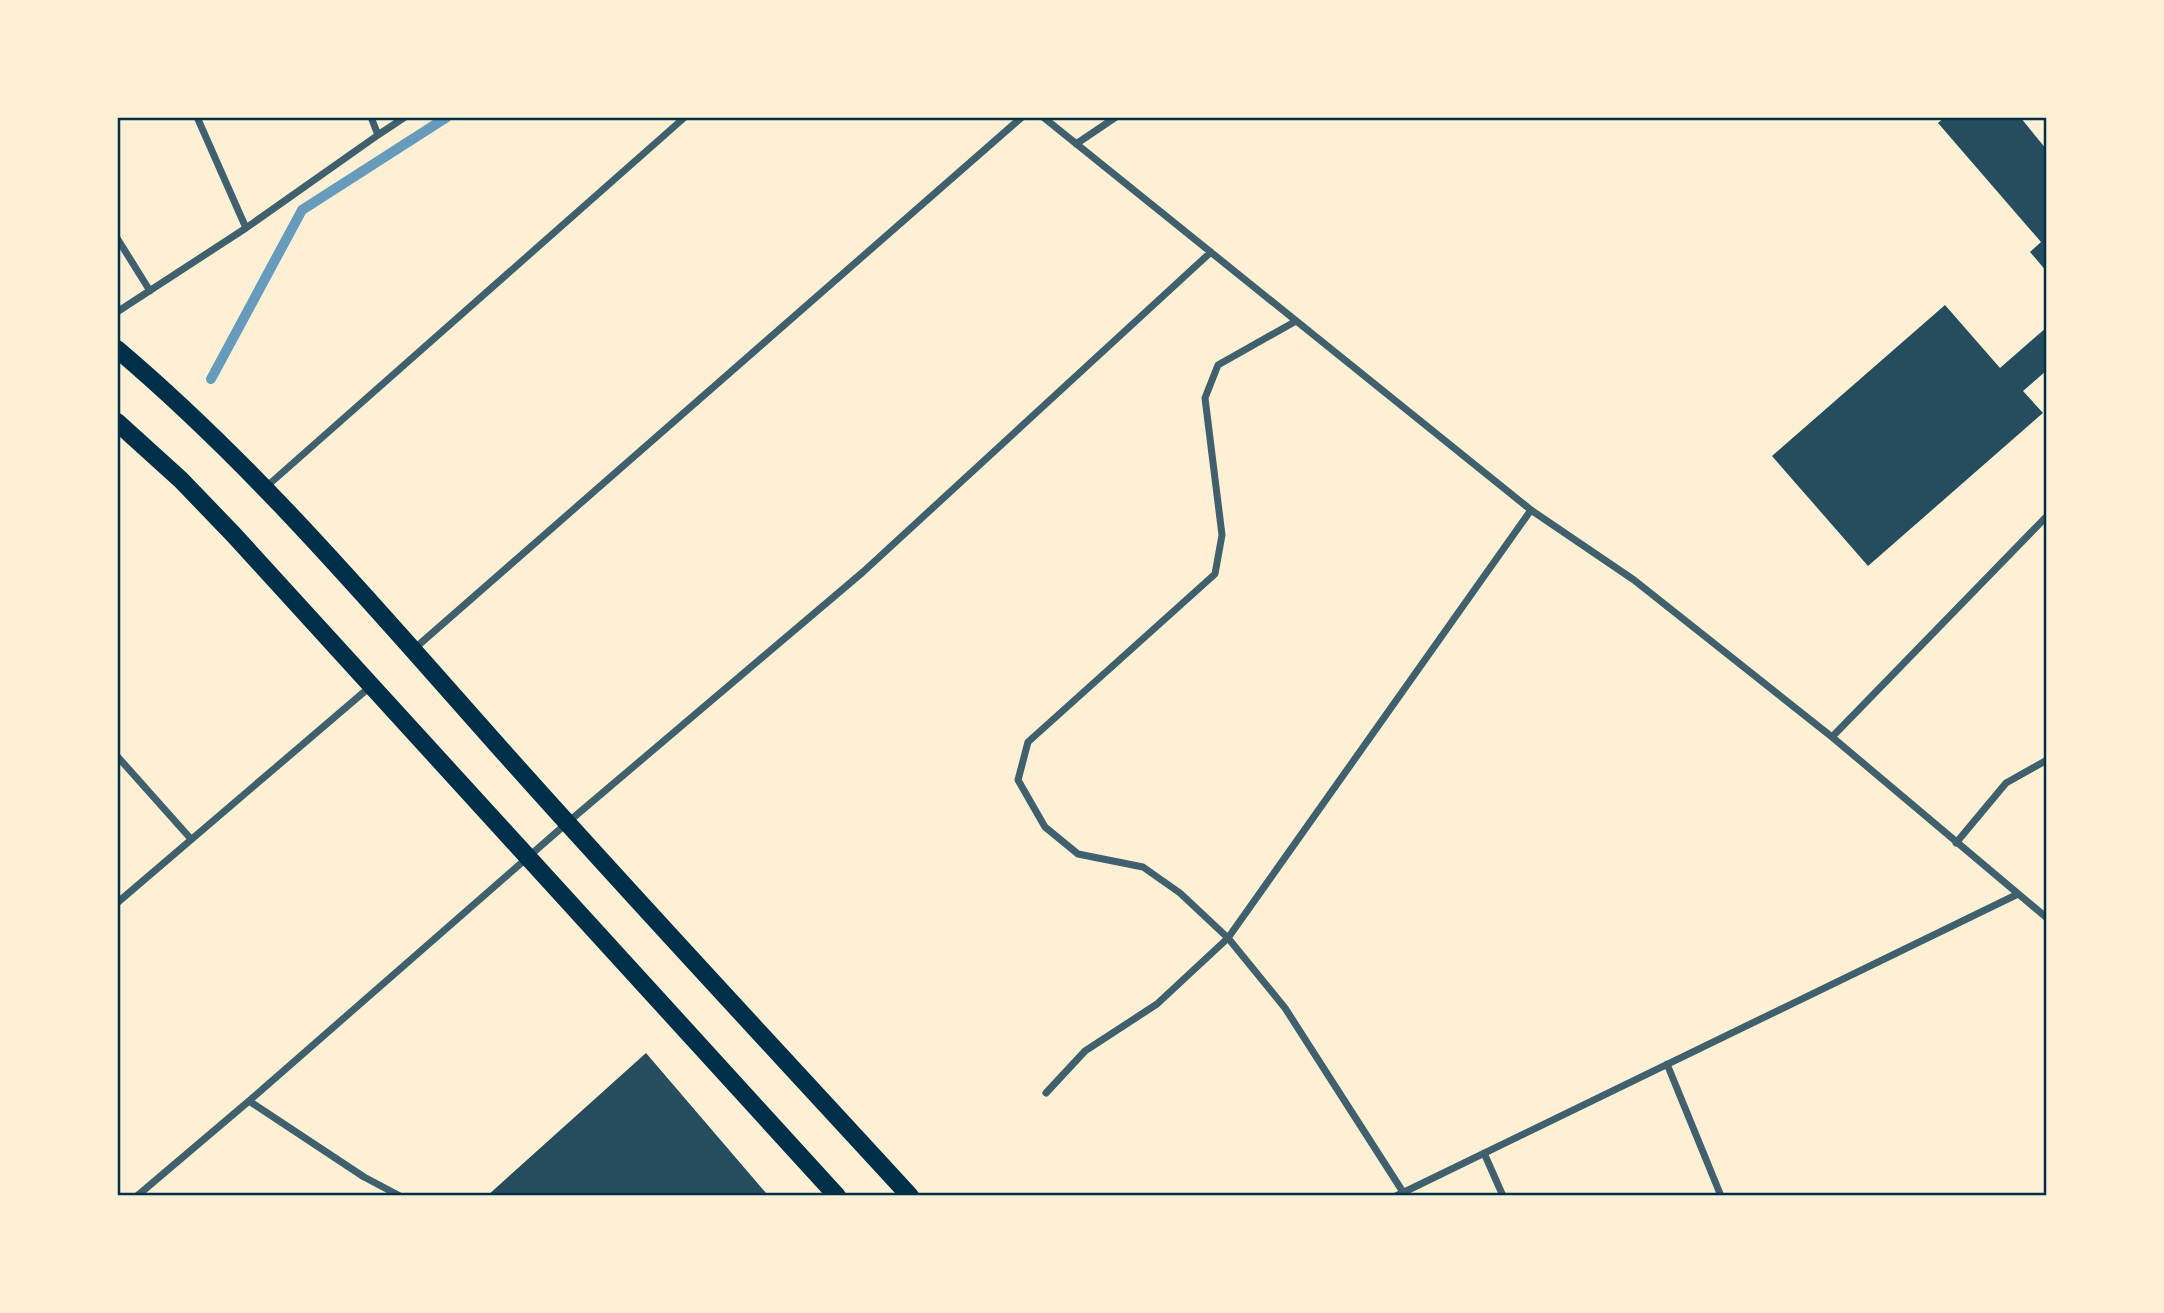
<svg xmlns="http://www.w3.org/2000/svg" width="2164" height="1313" font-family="Inter,sans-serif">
<rect width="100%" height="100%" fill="#fdf0d5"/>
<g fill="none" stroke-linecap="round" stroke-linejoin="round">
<path stroke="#669bbc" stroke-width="10" d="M211 379 302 210 447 117"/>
</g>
<path fill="#264d5e" d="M1945 117H2020L2047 150V272L2030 252 2041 242 1938 123Z
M1945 305 2000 368 2047 327V370L2023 391 2043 413 1868 566 1772 456Z
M646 1053 766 1193 763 1196H487Z"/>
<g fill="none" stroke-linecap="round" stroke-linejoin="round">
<path stroke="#3f606c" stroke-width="7" d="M197 117 246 228 378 135
M371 117 378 135 405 117
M1043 117 1531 510 1634 580 1832 737 2047 918
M1076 144 1116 117
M117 238 150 291
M117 312 246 228
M1296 321 1218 365 1205 398 1222 535 1215 574 1028 742 1018 780 1045 827 1078 854 1143 867 1180 893 1228 938 1285 1008 1403 1192
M266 487 685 117
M414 649 1022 117
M1832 737 2047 516
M117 756 191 839
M1956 843 2006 783 2047 760
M117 903 371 686
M1667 1064 1721 1196
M1046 1093 1085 1051 1157 1004 1228 938 1531 510
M249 1101 364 1177 400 1196
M1484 1153 1503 1196
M137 1196 249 1101 567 823 863 572 1211 252
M1396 1196 2018 894"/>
<path stroke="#003049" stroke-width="18" d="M117 349C261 471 383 617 508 757 640 905 776 1050 910 1196
M117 422 181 480 233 534 837 1196"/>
</g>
<rect width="2164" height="1313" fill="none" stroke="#fdf0d5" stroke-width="238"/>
<rect x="119" y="119" width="1926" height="1075" fill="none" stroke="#003049" stroke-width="2.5"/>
</svg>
